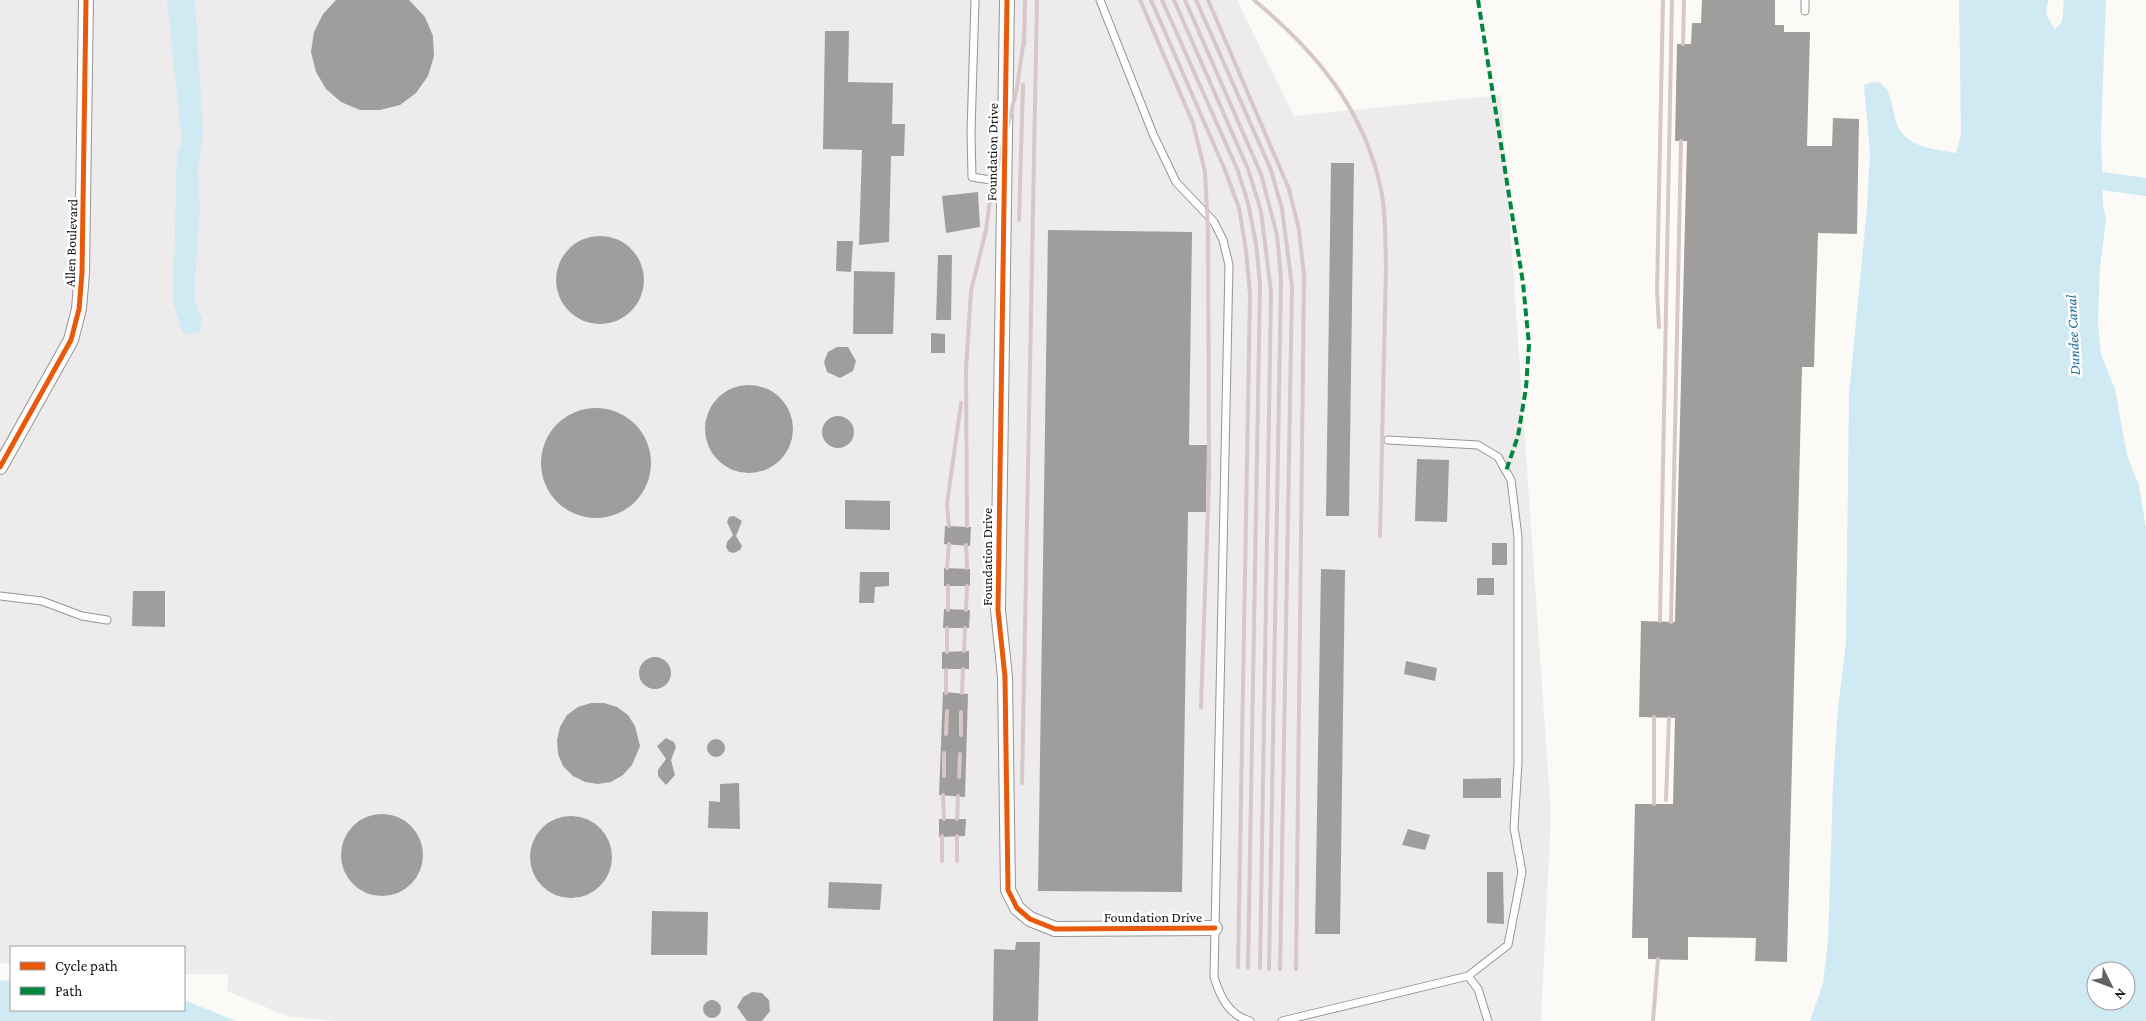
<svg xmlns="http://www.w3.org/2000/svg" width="2146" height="1021" font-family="'Crimson Pro',serif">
<rect width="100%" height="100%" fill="#fcfaf7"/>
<path fill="#eeebed" d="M0 0H1237L1294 116 1501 95 1551 814 1541 1021H332L287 1016 227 991 229 974H184V947H11V964L0 963Z"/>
<path fill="#d0eaf4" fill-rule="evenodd" d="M167 0H195L203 132 198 169 200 207 194 297 202 320 201 331 189 335 182 331 173 303 177 151 182 143Z
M1959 0H2048L2046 14 2055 30 2062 21 2064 0H2106L2101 134 2103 204 2106 221 2100 266 2098 323 2101 354 2115 389 2127 455 2139 485 2146 529V1021H1810L1823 983 1828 942 1833 784 1838 707 1846 642 1849 394 1867 207 1870 152 1864 85 1872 82 1881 83C1891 93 1891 100 1894 114 1900 147 1928 148 1956 153L1961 135ZM2096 971H2126V1001H2096Z
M0 980 11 981V1010H184V1000L236 1021H0Z"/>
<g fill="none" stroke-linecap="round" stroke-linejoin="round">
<path stroke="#d0eaf4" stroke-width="18" d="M2102 181 2146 187"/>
</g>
<path fill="#a09e9c" d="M336 0H409L425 17 433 36 434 56 428 76 416 93 400 105 380 110H360L341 102 326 89 316 72 311 52 314 32 323 14Z
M1702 0H1775V25H1784V32H1810L1807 146H1832L1833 118 1859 119 1857 234 1818 233 1814 367H1802L1787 962 1755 961 1756 938 1688 937V960L1648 959V938H1632L1635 804H1673L1675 718 1639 717 1641 621 1675 622 1687 141H1675L1677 44H1691L1692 23H1701Z
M825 31H849L848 82 893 83 892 124H905L904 156H891L889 242 859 245 862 150 823 149Z
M1331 163H1354L1349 516H1326Z
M978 192 980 227 946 233 942 196Z
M1048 230 1192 232 1189 445H1207L1206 512H1188L1182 892 1038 891Z
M556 280a44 44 0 1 1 88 0a44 44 0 1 1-88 0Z
M837 241H853L851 272 836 271Z
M938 255H952L951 320H936Z
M854 271 895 272 893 334H853Z
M931 333 945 334V353H931Z
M837 347H848L856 361 853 371 840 378 827 372 824 362 828 352Z
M705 429a44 44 0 1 1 88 0a44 44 0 1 1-88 0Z
M541 463a55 55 0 1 1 110 0a55 55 0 1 1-110 0Z
M822 432a16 16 0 1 1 32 0a16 16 0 1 1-32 0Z
M1417 459 1449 460 1447 522 1415 521Z
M845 500 890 501V530L845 529Z
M734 516 742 521 736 536 742 546 740 550 734 553 729 552 726 547 727 542 733 535 727 522 729 517Z
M945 526 971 527 970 546 944 544Z
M1492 543H1507V565H1492Z
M944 568 970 569V586H944Z
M1321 569 1345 570 1340 934H1315Z
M860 572H889V586L875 587 874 603H859Z
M1477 578H1494V595H1477Z
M133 591H165V627L132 626Z
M944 609 970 610 969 628H943Z
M969 651V669H942V652Z
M639 673a16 16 0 1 1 32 0a16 16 0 1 1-32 0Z
M1406 661 1437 668 1435 681 1404 674Z
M943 692 968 694 965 797 939 795Z
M591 703H604L617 707 628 715 635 726 640 746 632 765 623 775 611 782 598 784 585 782 573 776 563 766 558 754 557 740 560 727 567 715 578 707Z
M666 738 674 742 676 747 671 760 675 775 666 785 658 776V770L666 759 657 746Z
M707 748a9 9 0 1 1 18 0a9 9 0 1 1-18 0Z
M1501 778V798H1463V779Z
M739 783 740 829 708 828 709 801 720 802V784Z
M341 855a41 41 0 1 1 82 0a41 41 0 1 1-82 0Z
M530 857a41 41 0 1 1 82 0a41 41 0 1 1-82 0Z
M939 819H966L965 836 939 837Z
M1408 829 1430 835 1425 850 1402 845Z
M1487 872H1503L1504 924 1487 923Z
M829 882 882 884 880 910 828 908Z
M652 911 708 912 707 955H651Z
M1016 942H1040L1038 1021H993L994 949 1015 950Z
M752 992 762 993 769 1000 770 1011 762 1021H747L737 1007 743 997Z
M703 1009a9 9 0 1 1 18 0a9 9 0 1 1-18 0Z"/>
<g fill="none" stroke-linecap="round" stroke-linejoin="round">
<defs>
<path id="service" d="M975 0 971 132 972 177 1003 182
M1100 0 1153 134 1176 182 1214 222 1223 240 1229 265 1214 977C1220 996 1228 1015 1250 1021
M1805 0V11
M1388 440 1478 445 1498 457 1511 480 1518 537V763L1514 828 1522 872 1508 945 1468 976
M0 596 42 601 82 616 107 620
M1282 1021 1468 976 1478 989 1488 1021"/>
<path id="minor" d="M1007 0 998 610 1005 677 1008 890 1017 908 1030 919 1055 929 1215 928
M0 467 71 340 79 309 82 273 86 0"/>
</defs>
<use href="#service" stroke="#969594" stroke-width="9"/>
<use href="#minor" stroke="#969594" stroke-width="16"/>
<use href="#service" stroke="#fffefe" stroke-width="7"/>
<use href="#minor" stroke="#fffefe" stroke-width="14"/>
<path stroke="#d7c7c9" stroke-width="4" d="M1140 0 1193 123 1205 172 1208 230 1209 478 1201 707
M1151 0 1225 170 1239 208 1246 250 1250 294 1238 967
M1162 0 1238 171 1248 203 1256 244 1260 284 1248 968
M1174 0 1248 169 1261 211 1271 292 1260 968
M1185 0 1261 174 1277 235 1281 279 1269 969
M1196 0 1271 170 1282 209 1292 286 1280 969
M1208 0 1289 189 1299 230 1304 276 1296 969
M1254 0C1316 52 1363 107 1381 189 1386 214 1385 239 1386 265L1380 536
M1683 44 1684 0
M1024 45 1025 0
M1019 220 1023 85
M1659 327 1657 291 1663 0
M949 526 947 504 961 403
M967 526 966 369 971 291 986 230 991 192 1017 88 1024 38
M966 545 967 568
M947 568 949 544
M948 610V586
M966 610 967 586
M1660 621 1672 0
M1671 622 1681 141
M947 628V652
M964 651 965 628
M946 693V670
M962 693 963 669
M961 712V735
M946 734 947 711
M944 753V776
M959 777 960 754
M1022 783 1037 0
M943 795 944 819
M1666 800 1669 718
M1654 804V717
M957 819 958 796
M957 836V861
M942 861V836
M1653 1021 1658 959"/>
<path stroke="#00873e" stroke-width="4" stroke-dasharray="8 4" stroke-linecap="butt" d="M1478 0 1523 283 1529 345 1526 388 1518 436 1506 471"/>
<defs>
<path id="cycleway" d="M1007 0 998 610 1005 677 1008 890 1017 908 1030 919 1055 929 1215 928
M0 467 71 340 79 309 82 273 86 0"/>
</defs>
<use href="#cycleway" stroke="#fff" stroke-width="8"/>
<use href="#cycleway" stroke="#e8590c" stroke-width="5"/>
</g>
<g text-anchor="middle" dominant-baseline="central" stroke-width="5" stroke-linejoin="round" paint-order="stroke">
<g font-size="14" fill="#101010" stroke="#fff">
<text transform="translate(992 152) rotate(-89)">Foundation Drive</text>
<text transform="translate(71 243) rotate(-88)">Allen Boulevard</text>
<text transform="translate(987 557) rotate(-90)">Foundation Drive</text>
<text x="1153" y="917">Foundation Drive</text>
</g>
<g font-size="15" font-style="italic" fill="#237299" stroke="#fff">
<text transform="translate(2073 335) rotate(-93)">Dundee Canal</text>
</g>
</g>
<rect x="10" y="946" width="175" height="65" fill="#ffffff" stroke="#9f9f9f"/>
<rect x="20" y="962" width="25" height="8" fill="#e8590c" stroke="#9f9f9f"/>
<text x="55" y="971" font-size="15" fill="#101010">Cycle path</text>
<rect x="20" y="987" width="25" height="8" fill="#00873e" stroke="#9f9f9f"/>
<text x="55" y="996" font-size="15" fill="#101010">Path</text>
<g transform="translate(2111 986) rotate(132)"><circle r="24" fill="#ffffff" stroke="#9f9f9f"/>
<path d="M0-4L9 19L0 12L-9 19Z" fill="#636261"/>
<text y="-8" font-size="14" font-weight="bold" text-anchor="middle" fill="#101010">N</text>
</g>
</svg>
